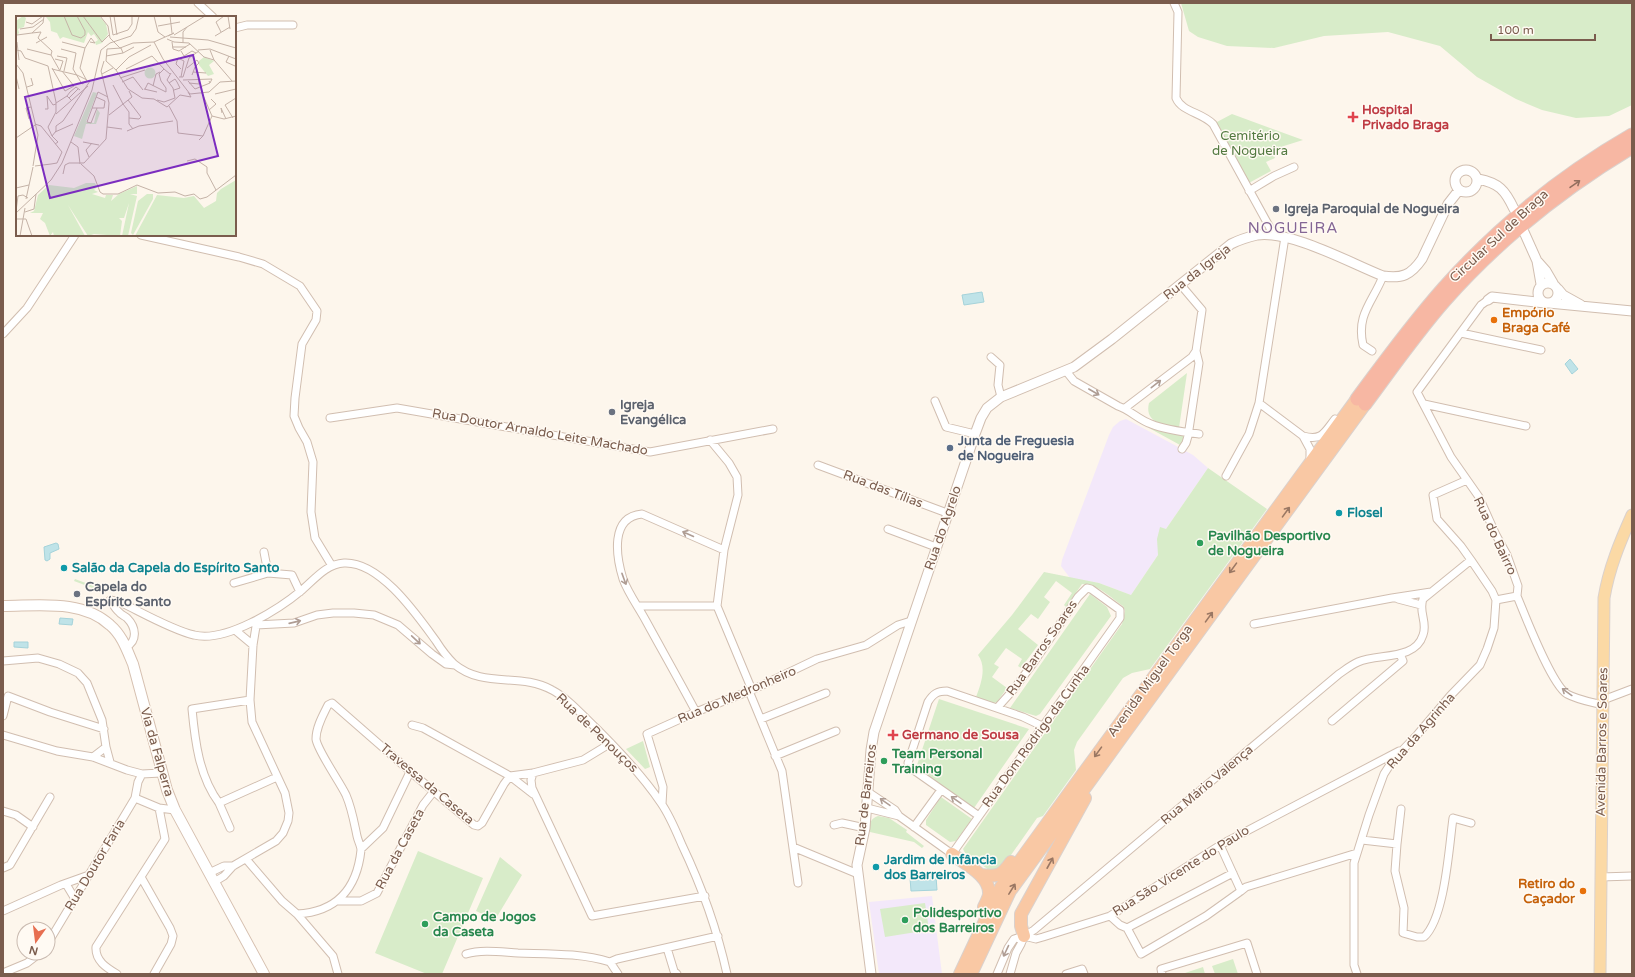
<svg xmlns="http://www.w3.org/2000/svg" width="1635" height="977" font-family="'Varela Round',sans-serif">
<rect width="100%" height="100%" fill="#fdf6ec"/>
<path fill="#f3e8fa" d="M1126 419 1182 449 1193 455 1208 468 1166 529 1158 547V555L1131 595 1099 583 1070 578 1061 566 1062 560 1109 435 1113 427 1120 421Z
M932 896 942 974H879L869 902Z"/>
<path fill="#d8ecc9" d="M1181 3H1632V105L1609 116 1576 118 1542 110 1516 99 1477 77 1440 46 1388 32 1324 36 1274 48 1227 46 1198 37 1189 31Z
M1232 114 1303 140 1271 150 1275 158 1266 162 1271 171 1247 184 1215 123Z
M1187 373 1179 428C1164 425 1144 423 1149 403Z
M1149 428 1184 435 1185 437 1180 445Z
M1208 468 1267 509 1150 669 1132 673 1123 678 1077 742 1074 750 1076 770 1043 816 1037 818 1004 865 994 871 989 870 965 853 963 849 1122 624 1125 611 1123 606C1111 598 1098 584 1082 584L1066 607 1064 605 1072 593 1056 581 1044 597 1050 602 1038 619 1031 614 1018 629 1038 645 1021 668 1018 666 1022 659 1006 648 994 664 999 667 992 677 1007 688 997 702 994 703 976 697C981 684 987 667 978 655L1012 615 1044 572 1099 583 1131 595 1158 555 1157 539 1160 527 1166 529Z
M75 579 107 591 106 593 74 581Z
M1090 594 1107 607 1111 616 1040 714 1036 716 1010 708Z
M939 699 1029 729 974 808 916 768Z
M643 741 650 767 645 769 626 749Z
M941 797 972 819 956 841 950 842 926 825V820Z
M878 816 889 818 907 830 906 832 924 846 922 848 914 842 870 832C870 825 869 819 878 816Z
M418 851 483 878 442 974H427L375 953Z
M500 857 522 875 495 920 476 911Z
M925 903 929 930 885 937 880 909Z
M1233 959 1238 974H1215L1212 966Z
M1203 967 1205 974H1182Z"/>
<path fill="#bfe3e8" stroke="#a5d3da" d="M982 292 984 302 964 305 962 295Z
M1570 359 1578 369 1572 374 1565 364Z
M56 543 58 544 59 549 50 553V559L47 561 45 560 44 547Z
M60 618 73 619 72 625 59 624Z
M14 642H28V648L14 647Z
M936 876 937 890 911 891 910 878Z"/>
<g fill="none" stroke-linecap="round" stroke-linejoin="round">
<defs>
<path id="minor" d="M198 3 213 17
M1174 3 1178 12 1176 98C1182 112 1201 112 1213 124L1269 226 1273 235
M235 28 247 25H293
M1249 191 1274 176 1294 167
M141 235 239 257 263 264 300 286 317 311 316 320 302 344 295 398 294 416 299 428 307 442 313 462 311 512 315 538 332 566
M1285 237 1259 403 1303 436C1322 441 1324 433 1335 419
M1488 300 1481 305 1417 392 1451 457 1479 497 1496 535 1507 555 1518 586 1517 596C1525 615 1551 684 1567 694 1578 700 1591 702 1603 705
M1461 333 1541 350
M3 334 27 308 75 235
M1372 351 1363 345C1356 314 1373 302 1383 276
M991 357 1000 365 998 385 1001 397
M1066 371 1074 381 1118 406C1130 410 1139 420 1151 424 1166 430 1183 432 1199 434
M935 401 946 427 975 434
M1424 404 1526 426
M1125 408 1192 357 1196 351 1202 310 1180 284
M330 418 397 408 650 452 773 429
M1303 436 1310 449V462
M710 440 729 463 737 477 738 495 724 550 717 606 752 690
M1182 449 1186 443 1188 436 1199 363 1196 351
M818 465 947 513
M1226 476 1249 434 1259 403
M1467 480 1433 495 1437 519 1461 546 1471 560
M888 529 936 547
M264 552 268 573 292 575 300 592
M234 583 268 573
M1398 599 1421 605
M1496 600 1517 596
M638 606H717
M1254 624 1392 598 1431 592
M256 625 294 623 317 615 333 613H354L374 615 398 625 432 654 446 664 455 665
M235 630 253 645
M126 647C138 641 136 627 127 618 125 616 121 615 119 612 115 609 113 604 110 600L120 602C141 612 172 630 194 635 225 643 278 610 302 590 314 580 326 564 344 563 380 561 417 615 436 641 441 649 447 657 454 664 484 689 520 672 552 690 569 699 583 716 597 729 620 752 643 776 661 803 670 816 676 831 682 845 702 887 717 929 727 974
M3 661 38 658 59 664 78 673 87 683 102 720 106 747 93 757
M749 691 782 771 798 883
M250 700 192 709C195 741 199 776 219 803L277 777
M1603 700 1632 689
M696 712C680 682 663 652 646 621 639 608 628 593 623 579 616 556 610 517 642 514L724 550
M3 716 8 696 50 712 104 729
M761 719 826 693
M1332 721 1403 661 1400 654
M412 725 423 728 510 776 533 794
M3 735 57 751 93 757 127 770 142 774
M106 747 110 762
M775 756 836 731
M533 773 531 780 532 788 592 916 705 896
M510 776 533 773 583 760 611 743
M868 792 895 810 899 816
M135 798 138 782 142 774 161 773
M219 803 230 828
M662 804 663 787 647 734 696 712 752 690 817 659 866 645 898 625 911 621
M867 808 899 816 952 854 1120 618V610L1091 589 1087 588 1078 597 1034 662 1014 689 997 708
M3 811 16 815 33 827
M979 816 912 769 908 763 928 702C933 694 937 691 947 691L1023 717 1042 726
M834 825 842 823 865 828
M914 827 941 790
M1362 840 1397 844 1395 871 1404 908 1403 933 1417 937H1424C1445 918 1449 847 1453 818L1471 823
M1397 844 1401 809
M793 847 858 874
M361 849 383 828 410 772
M246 859 282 901 297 914C336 912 357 889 361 850 361 846 358 841 357 836 354 822 352 809 346 795 340 782 317 750 316 739 316 727 323 715 328 705L332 703 419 779 474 825 478 826 482 823 504 784 510 776
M3 868 10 865 50 797
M209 873 224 866H233
M141 877 170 928 173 936 171 944 154 974
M1601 877 1632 876
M214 882 224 876 233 866 276 841 283 833 288 821 289 813 285 793 252 722 250 700 253 645 257 620
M66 884 75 899
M1241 891 1246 887 1357 853
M337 901H361L377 893 423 805 434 791
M3 911 61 885 89 875
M297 914 333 956 338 974
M1110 916 1120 925 1127 928 1141 954 1206 916 1241 891 1220 845
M1127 928 1233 873
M1024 936 1036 939 1043 937 1110 916 1222 844 1399 751
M48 943 135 798 159 808 175 810
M667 948 674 971 677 974
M466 954C482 949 501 952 518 953 549 954 581 953 610 962L617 959 718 936
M610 962 618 974
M3 973 27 963 40 953
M117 974C107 968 95 961 96 947L165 839 159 808
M997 974 1008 948 1014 939 1024 936 1034 930 1339 674C1345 670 1351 665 1358 662 1378 653 1415 661 1423 635 1428 622 1418 612 1423 599L1471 560 1492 591 1496 600 1494 628 1487 649 1480 665 1450 696 1417 735 1393 760 1384 774 1369 815 1354 863V965L1357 974
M1010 974 1016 953 1021 944 1024 936
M1066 974 1082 969 1084 974
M1162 974 1161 969 1247 943 1257 974"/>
<path id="tertiary" d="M1455 181a11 11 0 1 1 22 0a11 11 0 1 1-22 0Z
M1478 179C1499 183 1505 190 1514 209
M1524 232 1537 261 1541 284
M1538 262 1546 271 1553 283
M1538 293a10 10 0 1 1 20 0a10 10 0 1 1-20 0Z
M1558 289 1563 295 1581 305
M1488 300 1492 297 1545 303
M1549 303 1632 311
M871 974 857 865 865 828 871 750 874 732 975 434 981 418 987 408 1001 397 1074 367 1112 339 1231 244C1239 240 1248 237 1257 235 1291 230 1350 263 1383 276 1402 279 1411 275 1422 259L1448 204 1459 190"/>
<path id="secondary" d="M3 606C38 606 82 599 110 625 122 635 127 650 133 664L167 790 175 810 264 974"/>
<path id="primary" d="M1600 974 1604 598C1609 568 1620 542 1632 515"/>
<path id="trunk" d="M952 854C965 864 991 876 989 895 988 899 986 903 984 907
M981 875C998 877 1001 876 1011 862
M1024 936 1021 926V914L1085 798
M960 974 1001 887 1096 756 1357 399
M971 974 1010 891 1124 734 1365 404"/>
<path id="motorway" d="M1357 399C1385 361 1412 324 1443 289 1497 228 1561 176 1632 135
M1365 404C1391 369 1416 333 1445 300 1499 239 1562 189 1632 147"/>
</defs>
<use href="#minor" stroke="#d1beb0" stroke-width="9"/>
<use href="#tertiary" stroke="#d1beb0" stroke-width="11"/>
<use href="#secondary" stroke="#d6c0b0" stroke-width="12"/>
<use href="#primary" stroke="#dad1cd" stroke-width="13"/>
<use href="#trunk" stroke="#dad1cd" stroke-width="14"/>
<use href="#motorway" stroke="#dad1cd" stroke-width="15"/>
<use href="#minor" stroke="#fff" stroke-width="7"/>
<use href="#tertiary" stroke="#fff" stroke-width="9"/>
<use href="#secondary" stroke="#fff" stroke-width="10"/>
<use href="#primary" stroke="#fbd9a5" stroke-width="11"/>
<use href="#trunk" stroke="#f9c8a4" stroke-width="12"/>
<use href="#motorway" stroke="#f7b7a3" stroke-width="13"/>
</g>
<defs><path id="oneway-shaft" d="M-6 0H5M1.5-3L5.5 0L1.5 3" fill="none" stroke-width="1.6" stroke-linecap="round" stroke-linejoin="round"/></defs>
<use stroke="#936e5e" href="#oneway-shaft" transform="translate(1575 184) rotate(-35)"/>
<g stroke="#af9d94">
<use href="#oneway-shaft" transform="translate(1156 384) rotate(-38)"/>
<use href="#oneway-shaft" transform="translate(1094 392) rotate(30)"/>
<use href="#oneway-shaft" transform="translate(688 534) rotate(-156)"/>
<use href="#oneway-shaft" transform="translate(624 579) rotate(70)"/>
<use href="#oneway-shaft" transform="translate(295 622) rotate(-13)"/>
<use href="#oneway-shaft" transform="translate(416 640) rotate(43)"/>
<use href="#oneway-shaft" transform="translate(1567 692) rotate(-144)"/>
<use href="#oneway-shaft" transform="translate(956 800) rotate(-145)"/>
<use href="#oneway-shaft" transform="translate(885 802) rotate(-145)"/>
<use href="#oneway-shaft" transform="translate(1006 951) rotate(115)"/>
</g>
<g stroke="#9a7763">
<use href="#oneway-shaft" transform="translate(1286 512) rotate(-54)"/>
<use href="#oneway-shaft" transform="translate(1233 568) rotate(126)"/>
<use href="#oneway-shaft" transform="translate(1209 617) rotate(-54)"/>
<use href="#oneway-shaft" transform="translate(1098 752) rotate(126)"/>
<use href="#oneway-shaft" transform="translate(1050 863) rotate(-61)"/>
<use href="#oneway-shaft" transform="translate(1012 889) rotate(-58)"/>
</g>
<g fill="#e0444e" stroke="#fffaf3" stroke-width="1.5">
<path d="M1351 111h4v4h4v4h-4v4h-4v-4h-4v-4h4z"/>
<path d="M891 729h4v4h4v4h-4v4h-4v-4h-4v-4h4z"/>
</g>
<g fill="#6b7280" stroke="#fffaf3" stroke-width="1.5">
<circle cx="1276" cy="209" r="4"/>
<circle cx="612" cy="412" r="4"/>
<circle cx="77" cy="594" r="4"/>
</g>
<g fill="#e8710a" stroke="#fffaf3" stroke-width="1.5">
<circle cx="1494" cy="320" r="4"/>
<circle cx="1583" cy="891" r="4"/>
</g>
<circle fill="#5c6f8a" stroke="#fffaf3" stroke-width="1.5" cx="950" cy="448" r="4"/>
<g fill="#0f9aa8" stroke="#fffaf3" stroke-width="1.5">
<circle cx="1339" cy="513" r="4"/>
<circle cx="64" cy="568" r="4"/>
<circle cx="876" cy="867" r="4"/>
</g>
<g fill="#2e9e5b" stroke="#fffaf3" stroke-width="1.5">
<circle cx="1200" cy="543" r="4"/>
<circle cx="884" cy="761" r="4"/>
<circle cx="905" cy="920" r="4"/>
<circle cx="425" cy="924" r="4"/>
</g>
<g text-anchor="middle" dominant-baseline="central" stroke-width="3" stroke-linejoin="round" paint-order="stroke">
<g font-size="13" font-weight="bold" fill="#be3a42" stroke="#fffaf3" text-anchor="start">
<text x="1362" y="110">Hospital<tspan x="1362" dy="15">Privado Braga</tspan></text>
<text x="902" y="735">Germano de Sousa</text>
</g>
<g font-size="13" fill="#537a41" stroke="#fffaf3">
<text x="1250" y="136">Cemitério<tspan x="1250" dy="15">de Nogueira</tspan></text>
</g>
<g font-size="13" font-weight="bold" fill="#5b616d" stroke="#fffaf3" text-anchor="start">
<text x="1284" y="209">Igreja Paroquial de Nogueira</text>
<text x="620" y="405">Igreja<tspan x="620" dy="15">Evangélica</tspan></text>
<text x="85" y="587">Capela do<tspan x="85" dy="15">Espírito Santo</tspan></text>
</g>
<g font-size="13" fill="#7a5c4d" stroke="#fffaf3">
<text transform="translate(1499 236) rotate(-43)">Circular Sul de Braga</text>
<text transform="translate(1197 272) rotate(-38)">Rua da Igreja</text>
<text transform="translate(540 432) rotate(10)">Rua Doutor Arnaldo Leite Machado</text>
<text transform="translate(883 489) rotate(21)">Rua das Tílias</text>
<text transform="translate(943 528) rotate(-71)">Rua do Agrelo</text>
<text transform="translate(1495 536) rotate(65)">Rua do Bairro</text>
<text transform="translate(1042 648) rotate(-55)">Rua Barros Soares</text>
<text transform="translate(1150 681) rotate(-54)">Avenida Miguel Torga</text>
<text transform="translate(737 695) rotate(-23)">Rua do Medronheiro</text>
<text transform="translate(1421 731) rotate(-49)">Rua da Agrinha</text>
<text transform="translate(597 733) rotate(44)">Rua de Penouços</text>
<text transform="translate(1036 736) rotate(-54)">Rua Dom Rodrigo da Cunha</text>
<text transform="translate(1602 742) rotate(-89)">Avenida Barros e Soares</text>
<text transform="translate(157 752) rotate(74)">Via da Falperra</text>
<text transform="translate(427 784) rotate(40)">Travessa da Caseta</text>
<text transform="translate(1207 785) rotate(-40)">Rua Mário Valença</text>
<text transform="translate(866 795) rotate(-83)">Rua de Barreiros</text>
<text transform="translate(400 849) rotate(-62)">Rua da Caseta</text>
<text transform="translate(95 865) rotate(-59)">Rua Doutor Faria</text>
<text transform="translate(1181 871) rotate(-32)">Rua São Vicente do Paulo</text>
</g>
<g font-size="13" font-weight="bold" fill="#c56008" stroke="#fffaf3" text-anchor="start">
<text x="1502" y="313">Empório<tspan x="1502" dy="15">Braga Café</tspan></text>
<text x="1575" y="884" text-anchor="end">Retiro do<tspan x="1575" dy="15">Caçador</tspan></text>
</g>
<g font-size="13" font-weight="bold" fill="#4e5e75" stroke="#fffaf3" text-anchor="start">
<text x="958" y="441">Junta de Freguesia<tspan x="958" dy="15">de Nogueira</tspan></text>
</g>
<g font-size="13" font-weight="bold" fill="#0d838f" stroke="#fffaf3" text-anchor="start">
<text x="1347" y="513">Flosel</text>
<text x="72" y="568">Salão da Capela do Espírito Santo</text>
<text x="884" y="860">Jardim de Infância<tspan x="884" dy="15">dos Barreiros</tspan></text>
</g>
<g font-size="13" font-weight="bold" fill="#27864d" stroke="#fffaf3" text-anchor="start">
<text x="1208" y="536">Pavilhão Desportivo<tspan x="1208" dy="15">de Nogueira</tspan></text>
<text x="892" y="754">Team Personal<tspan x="892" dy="15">Training</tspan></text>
<text x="913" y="913">Polidesportivo<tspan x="913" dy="15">dos Barreiros</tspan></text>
<text x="433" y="917">Campo de Jogos<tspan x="433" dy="15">da Caseta</tspan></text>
</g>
<g font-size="15" letter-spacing="1" fill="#846695" stroke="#fffaf3">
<text x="1293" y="228">NOGUEIRA</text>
</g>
</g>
<g transform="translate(16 16)">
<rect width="220" height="220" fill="#fdf6ec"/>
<path d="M7 0 10 2 8 11 2 13 3 17 0 20V26V5ZM83 0 90 8 92 18 86 27 80 29 79 26 82 24 78 18 75 20 72 16 68 27 47 21 44 23 41 17 35 15 34 6 30 1ZM188 41 198 45 193 49 198 58 192 60 183 49V45ZM128.5 57a5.5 5.5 0 1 1 11 0a5.5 5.5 0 1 1-11 0ZM77 76 81 77 70 106 78 107 81 93 84 97 80 108H70L66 123 58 120ZM220 164V220H119L141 179 168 182 178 180 188 192 200 185 201 177 205 173ZM70 167H79L81 171 78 174 82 176 76 178 89 182 90 179H97L95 185 103 178 121 170V178H114L121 180 112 220H106L113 187 108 202H103L106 205 104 220 78 218 72 220 52 189 69 220H38L37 216 34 220 29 207 24 203 27 197H14L18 195 22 179 33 169 58 172ZM131 178H137V183L117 219 115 217 122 185Z" fill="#d8ecc9"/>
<path fill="none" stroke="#c5b3a7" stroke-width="1" d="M28 0 27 7 16 17 25 16 22 22 36 35 35 39M48 0 56 19 65 22 69 19V15L61 0M67 0 86 26 93 19M84 0 92 10 94 22 104 32 117 27 138 26 147 43 174 78 193 76 204 66 220 65M94 0 97 19 112 14 116 8V0M98 0 101 19M138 0 142 16 149 21M154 0 156 17M212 0 214 13M10 6 16 8 27 0M142 10 164 6M4 13 17 11 28 3M205 16 200 6 208 0M1 19 16 17M158 19 189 0M199 20 214 11M154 21 192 24 220 32M151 23 158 26 173 27 188 41 198 44M1 26 3 44M138 26 158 17 152 20M156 26 157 33 163 35 174 28M20 27 31 21M167 27V16L171 11M156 31H170M69 32 75 22 79 27 74 26M11 33 35 39 44 55M45 33 60 37 57 53 66 68 71 65 64 52 69 32 46 26M0 34 5 35 9 42 32 50M182 34 194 33 220 43M194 34 198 44 216 65M165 35 168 40 176 35 180 37M41 40 51 42 48 55M90 40 107 37 118 31M213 40 210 46 219 50 220 47M39 43 47 45 44 54M90 45 100 54 112 73 126 82 138 83 151 91 164 79 175 81 172 76M90 45 91 33 105 32 107 37M0 48 7 57 22 119 17 150M32 50 40 86V96L32 111 36 120 40 115V110L47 105 74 65M36 52 49 75 58 70 46 55M171 52 181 44 183 47 179 51 176 59M36 53 61 59 71 64M110 53 136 40 148 53M100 54 113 41 135 29M177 56 190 57M155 57 151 64 157 72 159 82M86 58 97 52M0 60 3 73M163 61H167L173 42 183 35M165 61 168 45 162 42 160 48 165 53M104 62 129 54M167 64 196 63 194 67 193 65M172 65 179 73 194 67M106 66 117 61 127 74M153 67 159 63 161 66 164 72 158 74M173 67 183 68V64M97 69 107 88M137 70 140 58 144 56M11 71 17 69 15 62M128 73 141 76M129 73 132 67 150 76M150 76V72L145 65 143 58 148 53 154 58M199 78 220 73M53 82 62 73M55 84 51 80 54 76 60 71 64 74M112 84 125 101 123 103 113 102M141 84 148 86 159 82M40 87 51 80M107 88 113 96V108L117 113M153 90 161 105 162 117 187 120M76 92H88L89 85 80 81M81 92 75 107 71 106 82 76 92 81M29 93H32L31 80 37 89 40 88M193 94 200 88 195 83M206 97 205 92 210 103M40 98 72 70M93 99 116 81 113 75M196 100 208 103 220 100M217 102 209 89 220 82M13 103 10 92 15 91M19 108 25 110 46 136 41 147 35 148M91 111 106 113M111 115 123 110 157 105M39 116 57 108M36 120 42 126 39 128M0 122 19 109M183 124 187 120 196 100 186 77M55 126 62 131 64 148M67 126 83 129M73 141 70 134 76 127M171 145 179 143 191 151V157L200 174M53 147H68L90 123 93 87 85 55 88 45M65 148 78 160 84 176 87 178H102L121 169 142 177 159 176 169 180 178 178 184 183 191 181 220 159M19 150 35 148M47 158 49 149 53 147M0 172 13 169M10 183 17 151M0 195 2 180 7 179 12 182M9 196 18 193 20 178M0 197 35 164 46 147 76 74 85 34 94 27 115 20 120 13 123 0M0 203H10L16 220M4 220 9 192"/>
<path fill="#7b2cbf" fill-opacity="0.15" stroke="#7b2cbf" stroke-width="2" d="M177 39 202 140 34 182 9 81Z"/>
<rect width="220" height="220" fill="none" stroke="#7a5c4d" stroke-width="2"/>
</g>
<rect width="1635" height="977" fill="none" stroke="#7a5c4d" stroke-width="8"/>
<g transform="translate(36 941) rotate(194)"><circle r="19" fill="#fffaf3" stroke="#cabbb1"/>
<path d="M0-3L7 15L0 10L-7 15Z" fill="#e76f51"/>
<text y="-6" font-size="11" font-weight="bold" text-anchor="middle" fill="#7a5c4d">N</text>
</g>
<path d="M1491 34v6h104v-6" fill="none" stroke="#7a5c4d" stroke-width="2"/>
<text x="1497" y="34" font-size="12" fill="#7a5c4d" stroke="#fffaf3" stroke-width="3" paint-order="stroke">100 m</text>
</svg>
